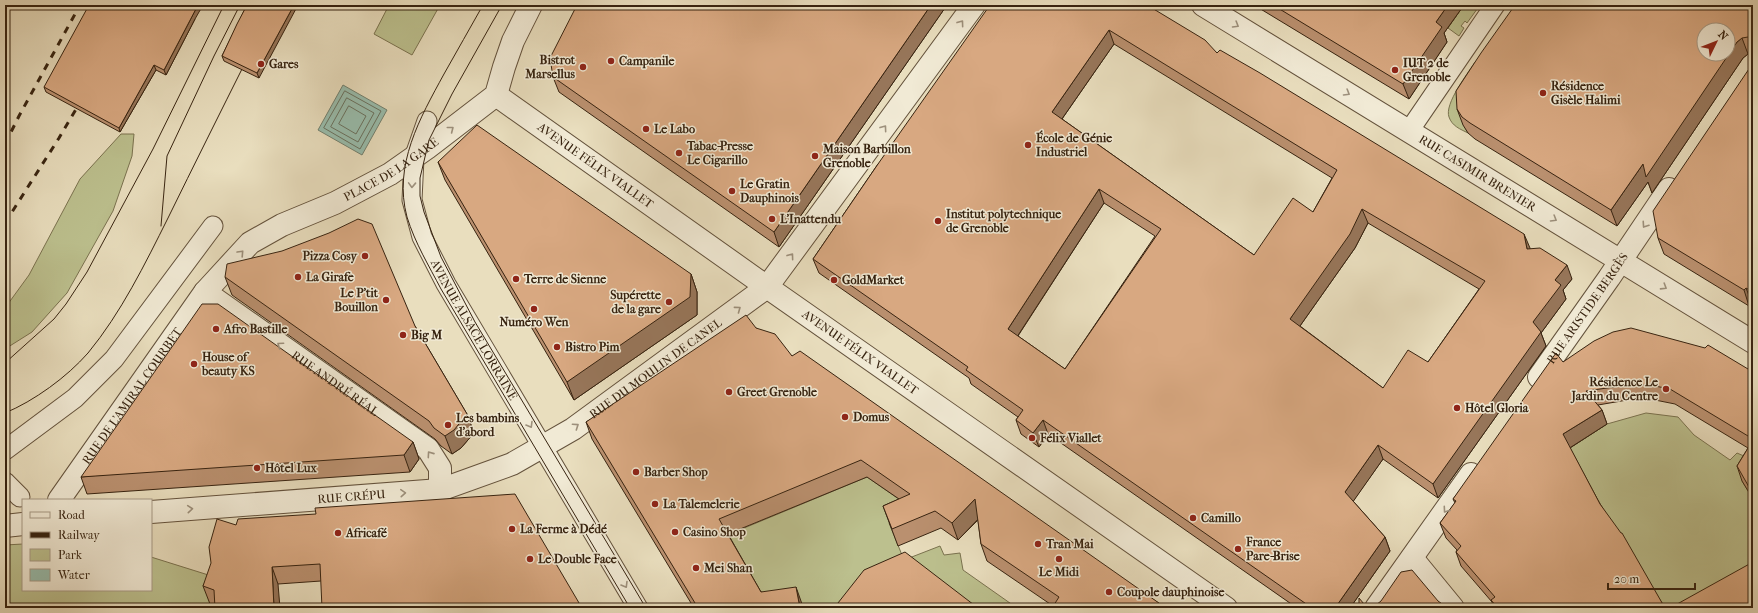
<svg xmlns="http://www.w3.org/2000/svg" width="1758" height="613" font-family="'IM FELL French Canon',serif">
<rect width="100%" height="100%" fill="#e9debe"/>
<filter id="stains"><feTurbulence type="fractalNoise" baseFrequency=".005" numOctaves="4"/><feColorMatrix values="0 0 0 0 .2 0 0 0 0 .09 0 0 0 0 .02 0 0 0 .5 -.17"/></filter>
<radialGradient id="worn" r=".72"><stop offset=".6" stop-color="#630" stop-opacity="0"/><stop offset="1" stop-color="#630" stop-opacity=".3"/></radialGradient>
<path fill="#bcc08e" stroke="#7a724f" d="M389 5H440L412 55 374 34Z
M1464 5H1480L1467 23 1465 21 1461 26 1464 28 1459 36 1448 28Z
M1475 62 1487 69C1473 90 1453 108 1468 133 1460 129 1452 126 1449 117 1444 104 1468 73 1475 62Z
M121 134H134L132 156 113 211 67 293 32 332 5 349V308L29 275 80 179Z
M1646 413 1678 417 1694 435 1730 460 1737 453 1753 460 1742 481 1753 499V579L1701 608H1661L1568 449 1607 424Z
M867 477 916 511 889 523 904 560 940 546 944 555 960 553 963 570 1017 608H803L802 604 767 608 725 536Z
M23 544V590H151V557L218 578 220 608H5V545Z"/>
<path fill="#98bdad" stroke="#717f6e" d="M343 85 387 110 362 155 318 130Z"/>
<g fill="none" stroke-linecap="round" stroke-linejoin="round">
<path stroke="#68705e" stroke-width="1" d="M345 91 381 111 360 149 324 128Z
M347 98 374 113 358 142 331 127Z
M349 106 366 116 356 134 339 124Z"/>
<defs>
<g id="pedestrian">
<path id="s1" d="M427 121 414 158 412 200 422 237 446 284 638 608"/>
<path d="M1409 131 1495 5"/>
<path d="M5 450 75 398 114 359 213 226"/>
<path d="M5 482 20 497"/>
</g>
<g id="minor">
<path id="s2" d="M1203 5 1753 342"/>
<path id="s3" d="M496 95 767 287 1226 608"/>
<path id="s4" d="M205 292 428 449 440 468V490"/>
<path id="s5" d="M1539 377 1609 278 1669 189"/>
<path id="s6" d="M59 500 205 292 250 243 282 225 335 203 390 174 427 148 496 95 504 67 513 41 531 5"/>
<path id="s7" d="M151 512 440 490 512 464 573 429 767 287 974 5"/>
<path d="M5 526 23 524"/>
<path d="M1412 558 1453 608"/>
<path d="M1376 608 1471 474"/>
</g>
</defs>
<use href="#pedestrian" stroke="#64523c" stroke-width="21"/>
<use href="#minor" stroke="#64523c" stroke-width="24"/>
<use href="#pedestrian" stroke="#f1ead5" stroke-width="19"/>
<use href="#minor" stroke="#f1ead5" stroke-width="22"/>
<path stroke="#372310" stroke-width="1" d="M483 5C470 28 457 51 444 74 420 118 393 165 407 217 415 243 429 266 441 289L630 608
M502 5 452 94 429 140 420 178V196L424 212 441 257 475 322 646 608
M161 226 167 156 214 56 240 5
M5 363 54 319 66 304 87 272 153 149 224 5
M5 413C34 401 67 377 88 353 121 313 145 264 168 218 194 165 220 113 246 61"/>
<path stroke="#372310" stroke-width="3" stroke-dasharray="7 7" stroke-linecap="butt" d="M5 144 19 116 80 5
M5 223 59 138 82 99"/>
</g>
<path fill="#ba906f" stroke="#372310" fill-rule="evenodd" d="M247 5 259 78 224 61 222 56Z
M577 5H947L779 247 559 92 553 77Z
M1147 5 1217 53 1530 249 1572 279 1563 290 1566 299 1541 333 1546 346 1438 498 1383 459 1353 501 1385 537 1390 551 1350 608H1297L1048 434 1039 447 1021 434 1016 420 1018 417 971 384 969 378 819 273 813 259 878 164ZM1114 44 1332 178 1313 212 1254 255 1062 119ZM1104 203 1155 236 1065 369 1018 336ZM1368 223 1479 289 1428 362 1383 388 1300 326 1355 248Z
M1254 5H1464L1444 33 1447 42 1409 99Z
M1753 5V53L1748 54 1743 58 1652 193 1648 182 1617 226 1475 139 1468 133 1463 125 1457 109Z
M195 19 166 75 156 70 120 132 46 92 44 87Z
M1753 63V304L1752 303 1749 306 1664 254 1658 238Z
M438 162 691 274 697 292V315L574 400 445 180Z
M225 277 415 326 467 414 474 433 461 448 452 454 441 446 435 439 232 295Z
M756 328 792 356 1166 608 1053 606 987 561 981 544 978 520 958 540 941 528 898 546 883 506 899 499 867 477 728 534 761 592 802 604 803 608H694L592 439 586 422Z
M1563 362 1753 372V499L1742 481 1737 466 1748 448 1675 404 1655 400 1633 399 1598 405 1602 410 1607 424 1570 448 1600 504 1665 608H1494L1492 602 1461 566 1456 552 1457 550 1446 538 1440 523 1455 503 1453 499Z
M413 442 419 459 410 472 87 494 81 477Z
M236 525 582 608 321 581 278 584 215 605 210 604 203 586Z"/>
<path fill="#97765a" stroke="#372310" d="M198 5H203L195 19 166 75 164 70Z
M294 5H298L259 78 257 73Z
M931 5H947L779 247 774 232Z
M1448 5H1464L1444 33 1447 42 1409 99 1403 84 1436 22Z
M1109 30 1114 44 1057 126 1052 112Z
M1742 38 1748 54 1743 58 1652 193 1648 182 1617 226 1611 210 1643 164 1737 42Z
M154 65 156 70 120 132 119 128Z
M1099 189 1104 203 1013 343 1008 329Z
M1362 209 1368 223 1355 248 1295 333 1290 319Z
M1524 234 1530 248 1532 263 1527 249Z
M1567 265 1572 279 1563 290 1566 299 1541 333 1546 346 1438 498 1433 484 1533 322 1555 280Z
M691 274 697 292V315L574 400 567 382Z
M1746 288 1752 303 1749 306 1744 290Z
M1602 410 1607 424 1568 449 1563 434Z
M467 414 474 433 461 448 452 454 445 436Z
M1043 420 1048 434 1039 447 1033 433Z
M413 442 419 459 410 472 404 455Z
M1378 445 1383 459 1350 506 1345 492Z
M975 499 981 516 958 540 952 523Z
M1385 537 1390 551 1350 608H1335Z
M272 567 278 584 280 608H274Z
M796 587 802 604 803 608H800Z"/>
<path fill="#d8a881" stroke="#372310" fill-rule="evenodd" d="M89 5H198L164 70 154 65 119 128 44 87Z
M247 5H294L257 73 222 56 237 24Z
M577 5H931L774 232 553 77 550 58Z
M990 5H1147L1205 40 1217 53 1220 50 1260 73 1524 234 1527 249 1540 248 1567 265 1555 280 1561 285 1533 322 1541 332 1433 484 1378 445 1345 492 1385 537 1335 608H1312L1043 420 1033 433 1016 420 1023 410 966 370 968 367 813 259 878 164ZM1109 30 1337 170 1313 212 1293 198 1254 255 1052 112ZM1099 189 1161 229 1065 369 1008 329ZM1362 209 1485 281 1428 362 1408 350 1383 388 1290 319 1350 234Z
M1273 5H1448L1436 22 1442 27 1403 84Z
M1515 5H1753V38L1748 37 1742 38 1737 42 1646 177 1643 164 1611 210 1470 123 1462 117 1457 109 1456 91 1481 53ZM1704 30H1728V54H1704Z
M1753 63V292L1746 288 1744 290 1658 238 1653 211Z
M477 125 691 274 690 297 567 382 438 162Z
M358 219 372 224 415 326 467 414 454 430 445 436 434 428 429 421 225 277 227 264 282 251 329 233Z
M202 304H218L413 442 404 455 81 477Z
M746 315 756 328 775 334 792 356 800 351 1166 608H1052L1059 597 981 544 975 499 952 523 935 511 892 529 883 506 910 494 861 460 719 519 761 592 796 587 800 608H698L586 422Z
M1631 328 1705 348 1708 345 1753 372V439L1670 389 1650 385H1628L1586 391 1602 410 1563 434 1600 504 1621 533H1622L1665 608H1498L1491 600 1495 597 1456 552 1461 546 1440 523 1456 501 1453 499 1556 353 1563 362 1594 341 1613 332Z
M1753 440V494L1737 466Z
M515 494 582 608H322L320 564 272 567 274 608H215L214 590 203 586 211 563 209 547 217 519 236 525 238 519 316 514 315 508Z
M905 552 978 608H834L864 570Z
M1753 562V608H1670Z
M1412 570 1438 601 1445 606 1444 608H1359V598L1364 604 1370 606 1376 605 1381 601 1401 572Z"/>
<defs><path id="oneway-chevron" d="M-2-3.5L2.5 0L-2 3.5" fill="none" stroke-width="1.6" stroke-linecap="round" stroke-linejoin="round"/></defs>
<g stroke="#9d907c">
<use href="#oneway-chevron" transform="translate(961 23) rotate(-54)"/>
<use href="#oneway-chevron" transform="translate(1236 25) rotate(31)"/>
<use href="#oneway-chevron" transform="translate(1347 93) rotate(31)"/>
<use href="#oneway-chevron" transform="translate(884 128) rotate(-54)"/>
<use href="#oneway-chevron" transform="translate(451 129) rotate(-38)"/>
<use href="#oneway-chevron" transform="translate(412 185) rotate(92)"/>
<use href="#oneway-chevron" transform="translate(1554 219) rotate(31)"/>
<use href="#oneway-chevron" transform="translate(1645 225) rotate(124)"/>
<use href="#oneway-chevron" transform="translate(241 253) rotate(-47)"/>
<use href="#oneway-chevron" transform="translate(791 256) rotate(-54)"/>
<use href="#oneway-chevron" transform="translate(1664 287) rotate(32)"/>
<use href="#oneway-chevron" transform="translate(738 309) rotate(-36)"/>
<use href="#oneway-chevron" transform="translate(280 345) rotate(-145)"/>
<use href="#oneway-chevron" transform="translate(530 425) rotate(59)"/>
<use href="#oneway-chevron" transform="translate(576 426) rotate(-34)"/>
<use href="#oneway-chevron" transform="translate(430 454) rotate(-125)"/>
<use href="#oneway-chevron" transform="translate(403 493) rotate(-4)"/>
<use href="#oneway-chevron" transform="translate(190 509) rotate(-5)"/>
<use href="#oneway-chevron" transform="translate(1446 510) rotate(125)"/>
<use href="#oneway-chevron" transform="translate(625 585) rotate(59)"/>
</g>
<g fill="#8f2418" stroke="#f1ead5" stroke-width="1.5">
<circle cx="611" cy="61" r="4"/>
<circle cx="261" cy="64" r="4"/>
<circle cx="583" cy="67" r="4"/>
<circle cx="1395" cy="70" r="4"/>
<circle cx="1543" cy="93" r="4"/>
<circle cx="646" cy="129" r="4"/>
<circle cx="1028" cy="145" r="4"/>
<circle cx="679" cy="153" r="4"/>
<circle cx="815" cy="156" r="4"/>
<circle cx="732" cy="191" r="4"/>
<circle cx="772" cy="219" r="4"/>
<circle cx="938" cy="221" r="4"/>
<circle cx="365" cy="256" r="4"/>
<circle cx="298" cy="277" r="4"/>
<circle cx="516" cy="279" r="4"/>
<circle cx="834" cy="280" r="4"/>
<circle cx="386" cy="300" r="4"/>
<circle cx="669" cy="302" r="4"/>
<circle cx="534" cy="309" r="4"/>
<circle cx="216" cy="329" r="4"/>
<circle cx="403" cy="335" r="4"/>
<circle cx="557" cy="347" r="4"/>
<circle cx="194" cy="364" r="4"/>
<circle cx="1666" cy="389" r="4"/>
<circle cx="729" cy="392" r="4"/>
<circle cx="1457" cy="408" r="4"/>
<circle cx="845" cy="417" r="4"/>
<circle cx="448" cy="425" r="4"/>
<circle cx="1032" cy="438" r="4"/>
<circle cx="257" cy="468" r="4"/>
<circle cx="636" cy="472" r="4"/>
<circle cx="655" cy="504" r="4"/>
<circle cx="1193" cy="518" r="4"/>
<circle cx="512" cy="529" r="4"/>
<circle cx="675" cy="532" r="4"/>
<circle cx="338" cy="533" r="4"/>
<circle cx="1038" cy="544" r="4"/>
<circle cx="1238" cy="549" r="4"/>
<circle cx="530" cy="559" r="4"/>
<circle cx="1059" cy="559" r="4"/>
<circle cx="696" cy="568" r="4"/>
<circle cx="1109" cy="592" r="4"/>
</g>
<g text-anchor="middle" dominant-baseline="central" stroke-width="3" stroke-linejoin="round" paint-order="stroke">
<g font-size="12" font-weight="bold" fill="#372310" stroke="#f1ead5" text-anchor="start">
<text x="575" y="60" text-anchor="end">Bistrot<tspan x="575" dy="14">Marsellus</tspan></text>
<text x="619" y="61">Campanile</text>
<text x="1403" y="63">IUT 2 de<tspan x="1403" dy="14">Grenoble</tspan></text>
<text x="269" y="64">Gares</text>
<text x="1551" y="86">Résidence<tspan x="1551" dy="14">Gisèle Halimi</tspan></text>
<text x="654" y="129">Le Labo</text>
<text x="1036" y="138">École de Génie<tspan x="1036" dy="14">Industriel</tspan></text>
<text x="687" y="146">Tabac-Presse<tspan x="687" dy="14">Le Cigarillo</tspan></text>
<text x="823" y="149">Maison Barbillon<tspan x="823" dy="14">Grenoble</tspan></text>
<text x="740" y="184">Le Gratin<tspan x="740" dy="14">Dauphinois</tspan></text>
<text x="946" y="214">Institut polytechnique<tspan x="946" dy="14">de Grenoble</tspan></text>
<text x="780" y="219">L'Inattendu</text>
<text x="357" y="256" text-anchor="end">Pizza Cosy</text>
<text x="306" y="277">La Girafe</text>
<text x="524" y="279">Terre de Sienne</text>
<text x="842" y="280">GoldMarket</text>
<text x="378" y="293" text-anchor="end">Le P'tit<tspan x="378" dy="14">Bouillon</tspan></text>
<text x="661" y="295" text-anchor="end">Supérette<tspan x="661" dy="14">de la gare</tspan></text>
<text x="534" y="322" text-anchor="middle">Numéro Wen</text>
<text x="224" y="329">Afro Bastille</text>
<text x="411" y="335">Big M</text>
<text x="565" y="347">Bistro Pim</text>
<text x="202" y="357">House of<tspan x="202" dy="14">beauty KS</tspan></text>
<text x="1658" y="382" text-anchor="end">Résidence Le<tspan x="1658" dy="14">Jardin du Centre</tspan></text>
<text x="737" y="392">Greet Grenoble</text>
<text x="1465" y="408">Hôtel Gloria</text>
<text x="853" y="417">Domus</text>
<text x="456" y="418">Les bambins<tspan x="456" dy="14">d'abord</tspan></text>
<text x="1040" y="438">Félix Viallet</text>
<text x="265" y="468">Hôtel Lux</text>
<text x="644" y="472">Barber Shop</text>
<text x="663" y="504">La Talemelerie</text>
<text x="1201" y="518">Camillo</text>
<text x="520" y="529">La Ferme à Dédé</text>
<text x="683" y="532">Casino Shop</text>
<text x="346" y="533">Africafé</text>
<text x="1246" y="542">France<tspan x="1246" dy="14">Pare-Brise</tspan></text>
<text x="1046" y="544">Tran Mai</text>
<text x="538" y="559">Le Double Face</text>
<text x="704" y="568">Mei Shan</text>
<text x="1059" y="572" text-anchor="middle">Le Midi</text>
<text x="1117" y="592">Coupole dauphinoise</text>
</g>
<g font-size="12" fill="#372310" stroke="#f1ead5">
<text stroke="none"><textPath href="#s3" startOffset="122">AVENUE FÉLIX VIALLET</textPath></text>
<text stroke="none"><textPath href="#s6" startOffset="480">PLACE DE LA GARE</textPath></text>
<text stroke="none"><textPath href="#s2" startOffset="322">RUE CASIMIR BRENIER</textPath></text>
<text stroke="none"><textPath href="#s5" startOffset="84">RUE ARISTIDE BERGÈS</textPath></text>
<text stroke="none"><textPath href="#s1" startOffset="226">AVENUE ALSACE LORRAINE</textPath></text>
<text stroke="none"><textPath href="#s3" startOffset="446">AVENUE FÉLIX VIALLET</textPath></text>
<text stroke="none"><textPath href="#s7" startOffset="539">RUE DU MOULIN DE CANEL</textPath></text>
<text stroke="none"><textPath href="#s4" startOffset="159">RUE ANDRÉ RÉAL</textPath></text>
<text stroke="none"><textPath href="#s6" startOffset="127">RUE DE L'AMIRAL COURBET</textPath></text>
<text stroke="none"><textPath href="#s7" startOffset="201">RUE CRÉPU</textPath></text>
</g>
</g>
<rect width="1758" height="613" fill="none" stroke="#e9debe" stroke-width="20"/>
<rect x="6" y="6" width="1746" height="601" fill="none" stroke="#372310" stroke-width="2"/>
<rect x="10" y="10" width="1738" height="593" fill="none" stroke="#372310"/>
<rect x="22" y="499" width="130" height="92" fill="#f1ead5" stroke="#a79a86"/>
<rect x="30" y="512" width="20" height="6" fill="#f1ead5" stroke="#a79a86"/>
<text x="58" y="519" font-size="12" fill="#372310">Road</text>
<rect x="30" y="532" width="20" height="6" fill="#372310" stroke="#a79a86"/>
<text x="58" y="539" font-size="12" fill="#372310">Railway</text>
<rect x="30" y="549" width="20" height="12" fill="#bcc08e" stroke="#a79a86"/>
<text x="58" y="559" font-size="12" fill="#372310">Park</text>
<rect x="30" y="569" width="20" height="12" fill="#98bdad" stroke="#a79a86"/>
<text x="58" y="579" font-size="12" fill="#372310">Water</text>
<g transform="translate(1716 42) rotate(47)"><circle r="19" fill="#f1ead5" stroke="#a79a86"/>
<path d="M0-3L7 15L0 10L-7 15Z" fill="#8f2418"/>
<text y="-6" font-size="11" font-weight="bold" text-anchor="middle" fill="#372310">N</text>
</g>
<path d="M1608 583v6h87v-6" fill="none" stroke="#372310" stroke-width="2"/>
<text x="1614" y="583" font-size="12" fill="#372310" stroke="#f1ead5" stroke-width="3" paint-order="stroke">20 m</text>
<rect width="100%" height="100%" filter="url(#stains)"/>
<rect width="100%" height="100%" fill="url(#worn)"/>
</svg>
